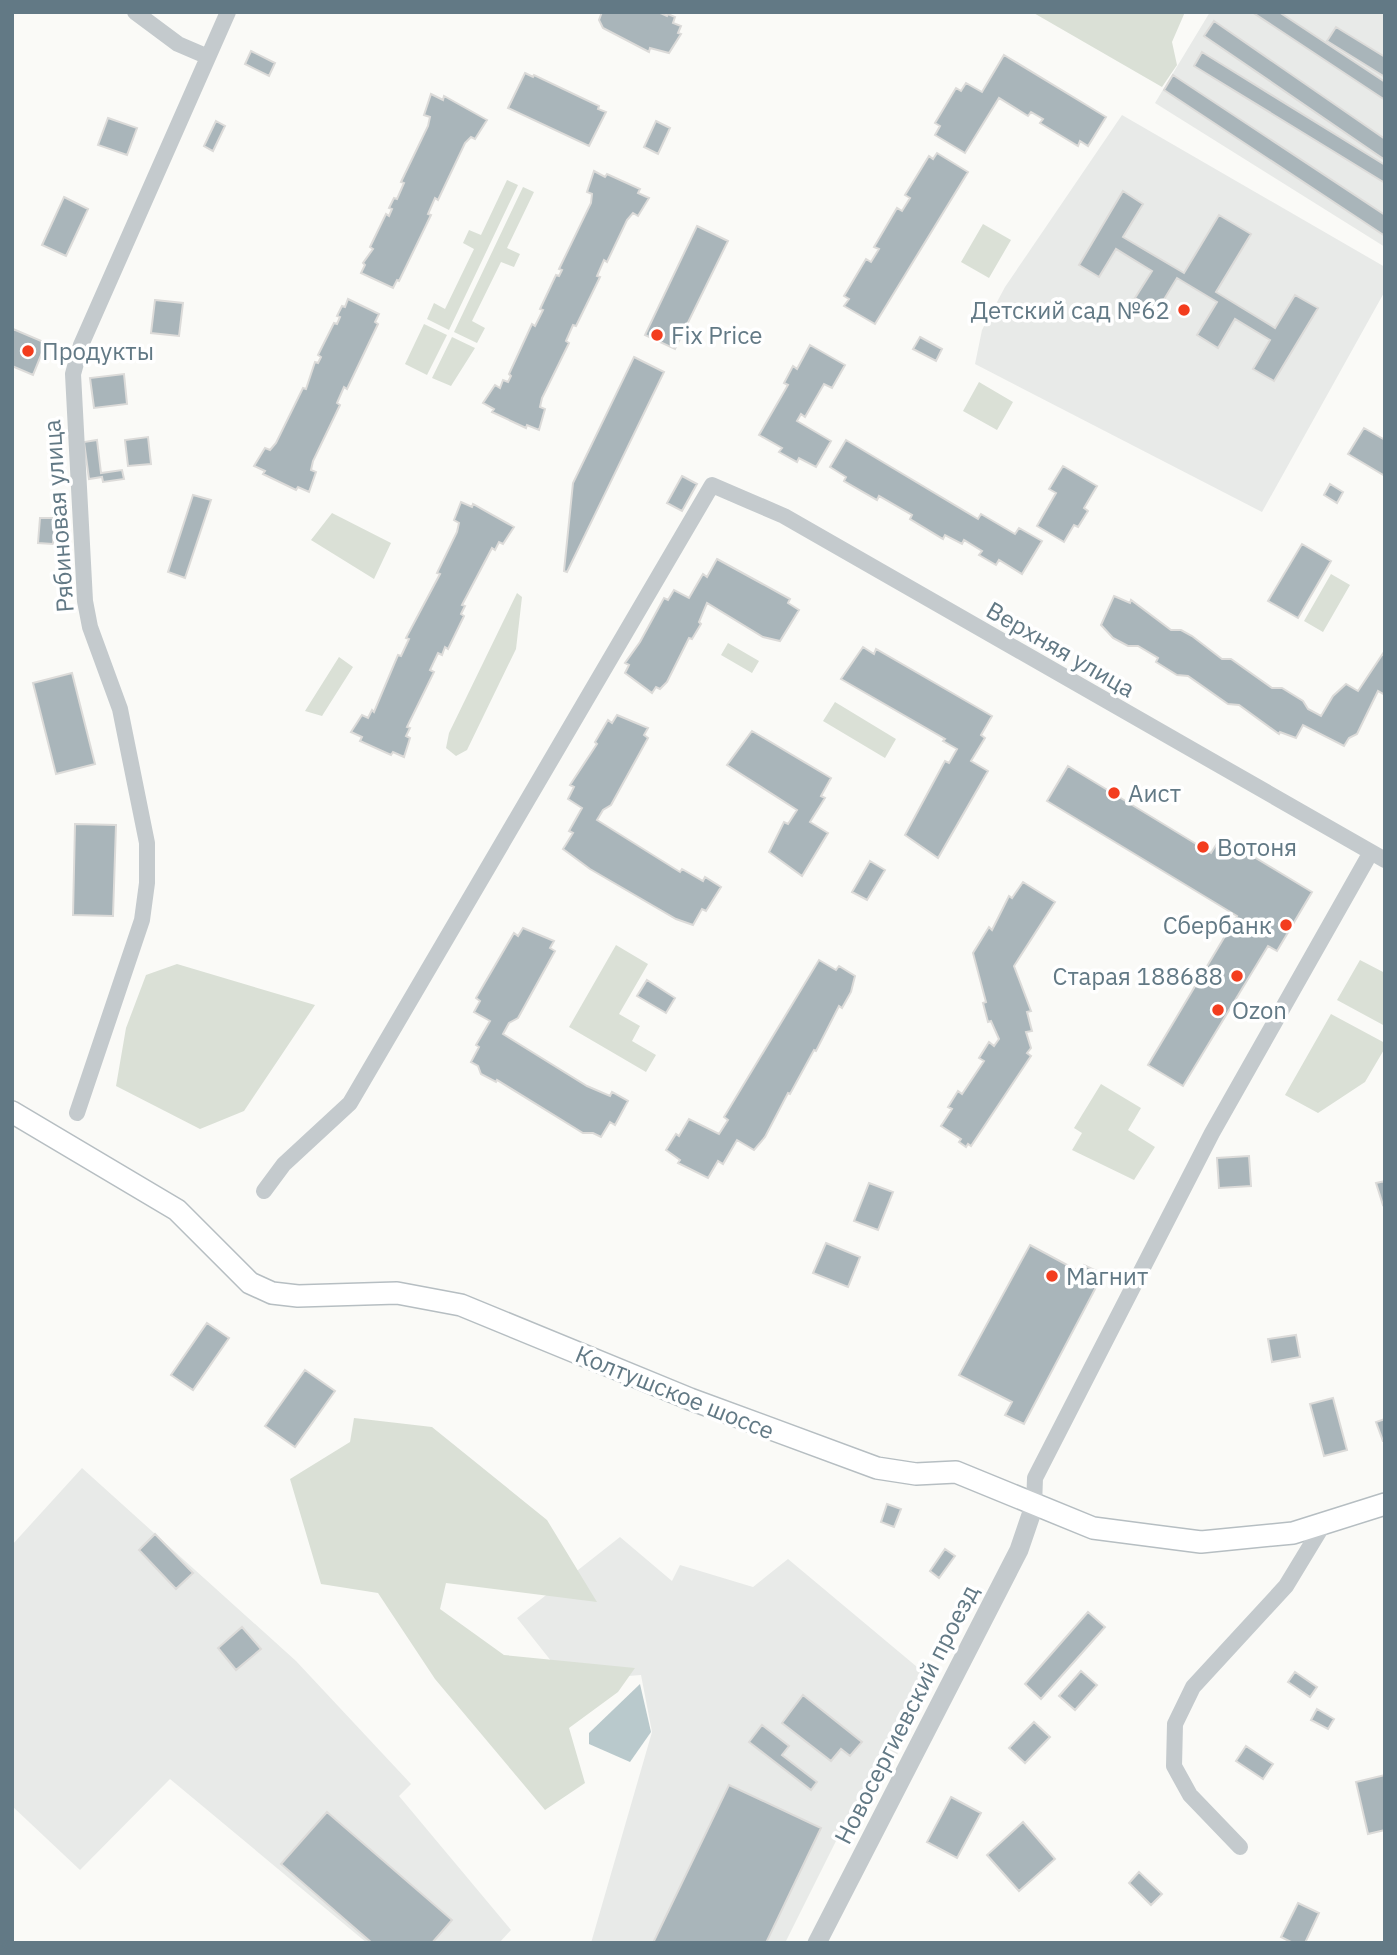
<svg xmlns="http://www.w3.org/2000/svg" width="1397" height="1955" font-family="'IBM Plex Sans',sans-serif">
<rect width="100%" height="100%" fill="#fafaf7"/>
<path fill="#e8eae8" d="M1210 12H1385V247L1155 103Z
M1122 115 1385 267V291L1262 512 975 364 982 330 1005 287Z
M82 1468 296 1661 411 1784 399 1796 511 1930 499 1943H367L170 1779 80 1870 12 1806V1545Z
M620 1537 672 1581 680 1565 753 1587 788 1559 935 1682 861 1824 848 1817 785 1943H591L652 1732 641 1675 567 1681 517 1618Z"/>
<path fill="#dae0d6" d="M1032 12H1185L1172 42 1177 65 1162 87Z
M507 180 518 185 449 330 427 319 434 303 445 309 474 249 463 243 469 230 481 235Z
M523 187 534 192 507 248 520 254 514 267 501 262 472 321 485 328 477 343 454 332Z
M983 224 1011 240 989 278 961 262Z
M424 324 447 335 427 375 405 364Z
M452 337 475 348 451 386 432 378Z
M979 382 1013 402 997 430 963 411Z
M332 513 391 543 374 579 311 540Z
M1331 574 1350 585 1323 632 1304 621Z
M517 593 522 597 516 649 467 750 456 756 446 748 449 733Z
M728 643 759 661 752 673 721 655Z
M339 657 353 667 322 716 305 711Z
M835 702 896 739 885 758 823 721Z
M616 945 648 964 619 1014 640 1026 632 1041 656 1055 646 1072 569 1027Z
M1360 960 1385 973V1026L1337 1000Z
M177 964 315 1005 244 1111 200 1129 116 1086 126 1028 146 975Z
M1331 1014 1385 1043V1048L1365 1082 1318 1113 1285 1095Z
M1101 1084 1141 1108 1128 1130 1155 1147 1134 1180 1072 1150 1082 1133 1074 1128Z
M354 1418 432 1427 547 1520 597 1602 446 1583 440 1609 504 1655 635 1668 618 1692 569 1728 585 1783 545 1810 435 1679 378 1593 321 1584 290 1479 350 1442Z"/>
<path fill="#b9c9cc" d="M640 1684 651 1732 630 1762 589 1744V1733Z"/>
<path fill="#a9b5ba" stroke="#dcdbd9" stroke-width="2" d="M602 12H658L667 16 668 14 675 17 673 23 681 26 678 33 681 34 669 53 650 48 649 52 603 28 599 20Z
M1252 12H1279L1385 82V100Z
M1214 21 1385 139V160L1204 36Z
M1336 27 1385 57V77L1327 41Z
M251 51 275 63 269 76 245 64Z
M1202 52 1385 165V183L1194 66Z
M1004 55 1106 117 1088 146 1080 141 1078 146 1040 123 1043 119 1031 112 1028 116 999 98 965 153 935 135 940 126 935 123 956 88 961 91 966 83 982 92Z
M525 73 533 77 534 75 599 106 598 109 606 112 589 146 508 108Z
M1173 75 1385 215V236L1164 90Z
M431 94 443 100 444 96 487 120 475 139 471 137 465 143 438 200 435 198 428 214 431 215 399 281 397 280 393 288 361 273 365 265 363 263 373 249 370 247 386 214 389 216 392 209 389 208 394 198 397 199 404 183 401 182 428 126 430 117 424 115Z
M108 118 137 128 127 155 98 145Z
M216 121 225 126 213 151 204 146Z
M656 121 670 128 658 154 644 147Z
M937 153 968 172 875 324 844 306 849 299 844 296 866 259 871 262 879 249 874 247 897 208 902 211 910 198 905 195 929 156 933 159Z
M594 171 605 177 607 174 640 189 638 193 649 198 638 216 633 213 627 220 607 262 604 260 597 276 600 277 576 326 573 325 566 341 569 343 542 398 540 407 545 409 539 430 527 425 526 428 492 412 494 409 483 403 495 385 500 388 503 380 508 382 511 376 509 374 532 324 535 326 543 310 540 309 556 275 559 276 562 270 559 269 591 203 592 194 587 192Z
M1123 191 1143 204 1123 237 1184 273 1219 215 1251 234 1216 292 1275 328 1295 295 1318 308 1274 381 1253 369 1270 340 1235 319 1218 348 1197 335 1217 302 1177 278 1157 311 1135 298 1152 271 1116 249 1099 277 1079 265Z
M64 197 88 209 66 256 42 245Z
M697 226 728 241 675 349 645 335Z
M348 299 379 314 375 322 378 324 347 389 344 387 337 403 340 405 313 461 311 470 316 472 309 492 298 487 296 490 263 474 265 471 254 466 265 448 270 450 276 443 303 388 306 389 315 362 318 363 321 357 318 355 334 323 337 324 340 317 337 316 342 306 345 307Z
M155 300 183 303 179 336 151 333Z
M13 329 46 343 33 375 12 366Z
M920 337 942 349 936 361 913 349Z
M810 345 845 365 832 388 824 384 805 417 801 414 797 421 831 441 816 467 799 458 797 462 779 452 782 448 759 435 788 385 784 383 793 366 797 369Z
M634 357 664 372 567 572 564 571 573 483Z
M124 374 127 404 94 408 90 378Z
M1364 428 1385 440V476L1348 454Z
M148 437 151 464 128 466 125 440Z
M97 440 101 473 122 470 124 479 103 482 102 477 89 479 84 442Z
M846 440 978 519 981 514 1015 534 1019 528 1042 541 1022 574 999 560 996 565 979 555 982 551 964 540 962 544 945 535 943 539 910 519 912 515 879 496 877 500 844 481 846 477 830 467Z
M1063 466 1097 486 1084 508 1088 511 1078 527 1074 525 1064 542 1037 526 1056 493 1049 489Z
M682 476 697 484 682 511 667 503Z
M1330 484 1343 492 1337 503 1324 495Z
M193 495 211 500 185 578 168 572Z
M461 502 472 507 473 504 514 527 503 544 499 542 495 550 492 548 462 605 465 606 461 614 464 616 448 649 445 647 442 655 438 653 430 670 434 672 407 727 410 728 406 736 410 738 404 757 393 752 391 755 360 741 362 737 351 732 362 715 368 718 372 710 374 712 398 655 401 656 409 639 406 638 440 574 437 573 457 532 459 523 454 520Z
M40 518H55L53 544 38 543Z
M1302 544 1331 561 1298 618 1268 601Z
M717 559 790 599 788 603 799 610 780 641 763 637 707 603 699 622 701 624 692 639 689 638 667 682 660 689 656 687 652 693 625 673 629 665 625 663 640 642 664 598 668 600 674 590 689 598 703 574 707 577Z
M1114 596 1130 603 1131 600 1171 630H1181L1192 636 1222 659H1231L1272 688H1282L1303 701 1308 709 1321 716 1333 696 1346 684 1358 691 1384 652 1385 695 1378 691 1357 734 1349 738 1344 746 1303 725 1296 738 1280 732 1279 734 1239 705 1228 704 1188 676 1177 675 1156 662 1158 658 1138 646H1128L1113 638 1101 625Z
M863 647 874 654 876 649 992 716 981 735 985 738 971 761 988 771 938 858 905 835 945 761 949 763 957 749 943 741 945 739 841 679Z
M72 673 95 764 56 774 33 683Z
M617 715 648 728 644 735 648 738 611 805 603 810 597 820 680 872 682 869 703 881 705 877 721 887 706 911 702 909 693 925 676 919 590 869 563 849 573 833 569 831 582 808 568 799 574 787 570 785 597 744 595 742 608 720 612 723Z
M752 731 831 778 821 796 825 798 810 822 828 833 802 876 769 852 784 822 788 824 797 810 727 765Z
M1068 766 1211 853 1221 837 1312 892 1277 951 1268 946 1183 1086 1148 1065 1237 916 1047 801Z
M75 824 116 825 113 916 73 915Z
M870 861 885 870 867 900 852 892Z
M1023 882 1055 902 1014 966 1031 1011 1027 1012 1032 1031 1026 1032 1031 1048 1027 1053 1031 1056 971 1146 968 1144 966 1147 959 1142 961 1139 941 1126 952 1109 948 1107 958 1091 962 1094 984 1061 979 1058 989 1042 994 1046 999 1039 991 1021 988 1022 983 1003 986 1002 973 953 989 927 992 930 1009 896 1012 898Z
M523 928 554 941 550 948 555 951 518 1018 509 1023 503 1034 587 1086 610 1096 612 1092 628 1101 615 1125 610 1122 601 1137 593 1133H583L497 1080 496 1082 481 1074 478 1066 471 1062 479 1047 476 1045 490 1021 474 1012 480 1001 476 998 514 933 518 936Z
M819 960 836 970 839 966 855 976 851 992 842 1008 839 1006 816 1051 814 1050 790 1094 788 1093 765 1137 754 1150 737 1140 723 1164 718 1161 708 1178 678 1163 680 1160 666 1150 676 1134 679 1136 689 1119 719 1134 728 1120 724 1117Z
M647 980 675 998 666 1013 637 996Z
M1249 1156 1251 1186 1219 1188 1217 1158Z
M1385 1181V1204L1383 1205 1376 1183Z
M869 1183 893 1192 878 1230 854 1221Z
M826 1243 860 1257 848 1287 813 1273Z
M1030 1245 1080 1272 1084 1265 1103 1274 1024 1424 1005 1415 1012 1402 959 1375Z
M207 1323 229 1338 193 1390 171 1375Z
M1296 1335 1300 1357 1272 1362 1268 1339Z
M305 1370 335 1391 295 1447 265 1426Z
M1333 1398 1347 1450 1324 1456 1310 1404Z
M1385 1419V1441H1383L1376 1422Z
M887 1504 901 1509 894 1527 881 1522Z
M155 1534 193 1573 176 1589 139 1550Z
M945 1549 955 1556 939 1578 930 1571Z
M1088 1612 1105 1627 1041 1699 1025 1684Z
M242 1627 261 1649 236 1670 218 1648Z
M1081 1671 1097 1685 1075 1710 1059 1696Z
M1295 1672 1317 1687 1310 1697 1288 1682Z
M803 1695 862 1742 850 1756 841 1749 831 1761 782 1723Z
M1317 1709 1334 1719 1328 1729 1311 1720Z
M1034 1722 1050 1737 1025 1763 1009 1748Z
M762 1725 789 1746 782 1755 817 1782 811 1790 749 1742Z
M1246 1746 1273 1764 1263 1779 1236 1761Z
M1385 1775V1830L1368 1834 1356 1782Z
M729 1785 821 1828 766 1943H653Z
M951 1797 981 1813 957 1858 927 1842Z
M327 1812 452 1920 432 1943H372L281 1864Z
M1023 1822 1055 1859 1019 1891 987 1855Z
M1139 1872 1162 1894 1151 1905 1129 1883Z
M1298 1903 1319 1913 1305 1943H1293L1281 1937Z"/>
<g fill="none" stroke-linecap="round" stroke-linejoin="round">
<defs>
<path id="secondary" d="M12 1112 177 1210 250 1283 272 1293 298 1296 397 1293 461 1305 690 1399 877 1468 916 1474 956 1472 1093 1528 1201 1542 1293 1533 1385 1504"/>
</defs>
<use href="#secondary" stroke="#b6bec2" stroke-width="24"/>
<path stroke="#c4cacd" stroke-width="16" d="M135 12 178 44 206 56
M77 1113 142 920 147 883V843L120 709 90 627 85 601 73 374 81 345 228 12
M264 1191 284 1164 350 1103 712 485 784 516 1385 860
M1034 1506 1035 1478 1212 1133 1371 852
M1240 1847 1190 1795 1174 1766 1175 1724 1193 1687 1286 1586 1323 1525"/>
<path stroke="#c4cacd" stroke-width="19" d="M817 1943 1019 1550 1034 1506"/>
<use href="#secondary" stroke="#fff" stroke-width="21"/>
</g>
<g fill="#f33d1e" stroke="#fff" stroke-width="2.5">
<circle cx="1184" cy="310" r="7"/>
<circle cx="657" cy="335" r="7"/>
<circle cx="28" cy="351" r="7"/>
<circle cx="1114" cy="793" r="7"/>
<circle cx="1203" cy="847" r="7"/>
<circle cx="1286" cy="925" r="7"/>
<circle cx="1237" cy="976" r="7"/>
<circle cx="1218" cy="1010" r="7"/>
<circle cx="1052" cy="1276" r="7"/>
</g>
<g text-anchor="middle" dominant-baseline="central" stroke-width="7" stroke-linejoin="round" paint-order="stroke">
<g font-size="24" fill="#627985" stroke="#fff" text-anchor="start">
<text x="1170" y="310" text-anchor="end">Детский сад №62</text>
<text x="671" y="335">Fix Price</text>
<text x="42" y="351">Продукты</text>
<text x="1128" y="793">Аист</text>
<text x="1217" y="847">Вотоня</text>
<text x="1272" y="925" text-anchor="end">Сбербанк</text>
<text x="1223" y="976" text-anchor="end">Старая 188688</text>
<text x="1232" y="1010">Ozon</text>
<text x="1066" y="1276">Магнит</text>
</g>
<g font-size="24" fill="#627985" stroke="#fff">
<text transform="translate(58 516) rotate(-94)">Рябиновая улица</text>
<text transform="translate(1061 649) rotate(30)">Верхняя улица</text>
<text transform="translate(675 1392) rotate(22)">Колтушское шоссе</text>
<text transform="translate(906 1714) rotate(-63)">Новосергиевский проезд</text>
</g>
</g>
<rect width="1397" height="1955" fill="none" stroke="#627985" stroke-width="28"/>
</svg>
